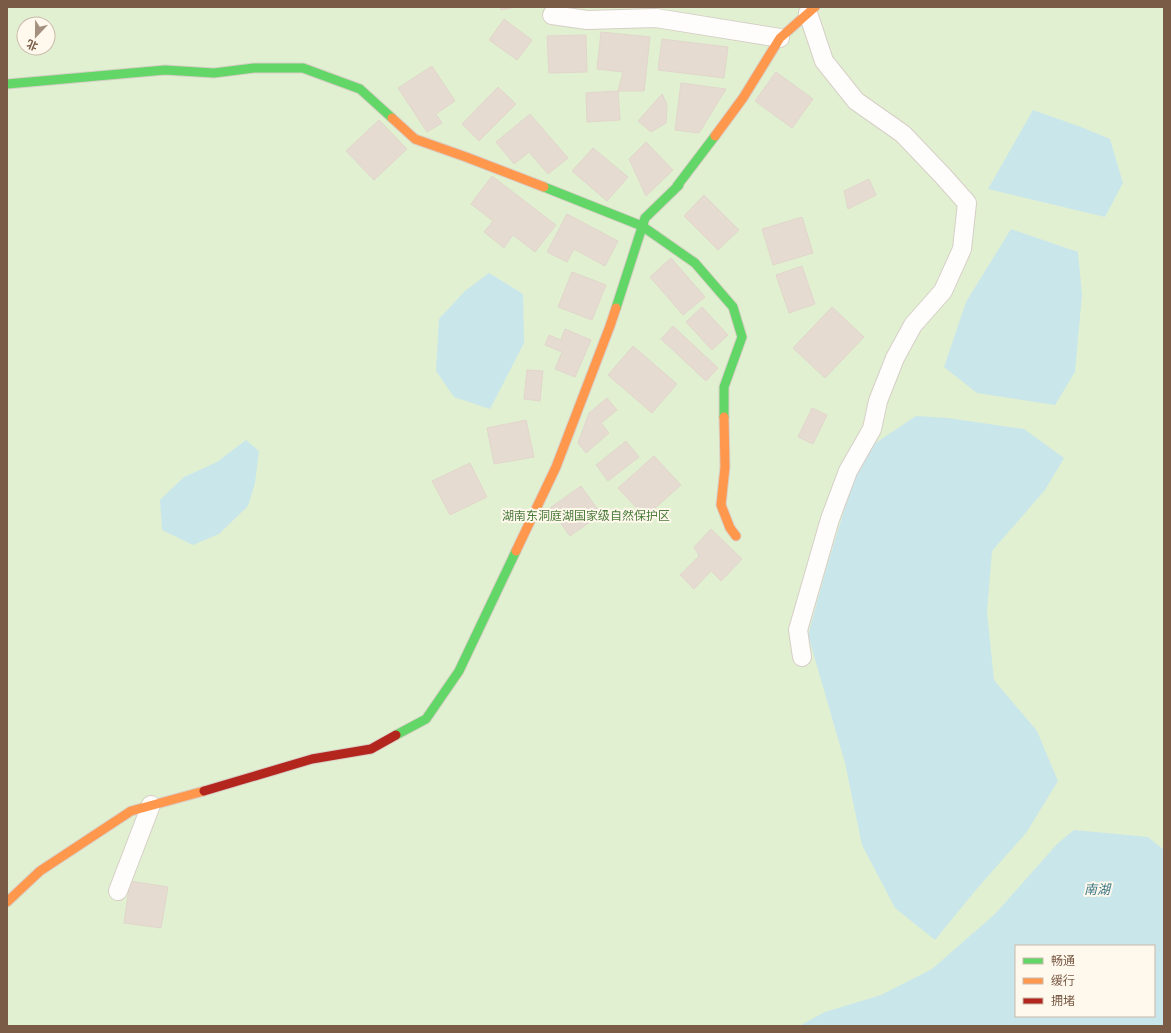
<svg xmlns="http://www.w3.org/2000/svg" width="1171" height="1033" font-family="Arial,'Noto Sans SC',sans-serif">
<rect width="100%" height="100%" fill="#f8f3e9"/>
<path fill="#e2f0d2" fill-rule="evenodd" d="M7 7H1164V1026H7ZM24 24H48V48H24ZM1016 946H1154V1016H1016Z"/>
<path fill="#c9e6ea" fill-rule="evenodd" d="M1033 110 1081 127 1110 139 1123 183 1105 217 988 189Z
M1011 229 1078 252 1082 295 1075 372 1055 405 977 393 944 367 966 302Z
M489 273 523 294 524 343 490 409 454 397 436 371 439 319 465 291Z
M916 416 948 418 1024 429 1064 458 1045 490 992 551 987 612 994 680 1037 731 1058 781 1026 833 975 891 935 940 895 908 862 845 845 763 808 635 827 566 862 452Z
M246 440 259 451 255 483 248 506 219 534 193 545 162 530 160 500 184 477 217 462Z
M1074 830 1148 837 1164 850V1026H799L825 1012 881 995 932 969 995 914 1057 844ZM1016 946H1154V1016H1016Z"/>
<path fill="#e5dbd0" stroke="#e1d6cb" d="M501 7H516L501 10Z
M504 19 532 40 517 60 489 40Z
M601 32 650 37 644 91H618L623 72 597 69Z
M586 35 587 72 549 73 547 36Z
M662 39 728 47 724 78 658 70Z
M432 66 455 101 436 114 442 123 427 132 398 88Z
M776 72 813 99 792 128 755 101Z
M681 83 726 89 699 133 675 130Z
M498 87 516 104 479 141 462 124Z
M618 91 620 120 587 122 586 93Z
M662 94 667 104 666 123 651 132 638 121Z
M530 114 568 158 548 174 529 152 514 164 496 142Z
M379 120 407 149 374 180 346 151Z
M646 142 673 170 646 196 629 159Z
M593 148 628 177 607 201 572 171Z
M492 176 556 225 535 252 513 235 504 248 484 232 493 221 471 204Z
M869 179 876 195 848 209 844 191Z
M704 195 739 230 718 250 684 216Z
M567 214 618 241 605 266 574 249 567 262 547 252Z
M802 217 813 253 773 265 762 229Z
M671 258 705 297 683 315 650 277Z
M802 266 815 304 789 313 776 275Z
M572 272 606 285 592 320 558 307Z
M702 307 728 335 712 350 686 322Z
M832 307 864 337 825 378 793 348Z
M673 326 718 368 706 381 661 339Z
M565 329 591 340 575 377 555 369 562 352 545 345 549 335 561 340Z
M633 346 677 384 652 413 608 375Z
M527 370 543 371 540 401 524 399Z
M607 398 617 410 601 423 609 433 586 453 578 443 589 413Z
M812 408 827 415 813 444 798 437Z
M526 420 534 457 494 464 487 428Z
M626 441 639 457 608 481 596 465Z
M654 456 681 485 645 517 618 488Z
M470 463 487 497 450 515 432 481Z
M581 486 601 514 570 536 550 508Z
M711 529 742 559 721 581 711 571 694 589 680 575 699 556 694 547Z
M130 881 168 887 161 928 124 923Z"/>
<g fill="none" stroke-linecap="round" stroke-linejoin="round">
<defs>
<path id="street" d="M552 15 587 20 656 18 780 38
M802 657 798 630 830 519 848 471 872 429 878 401 895 358 913 325 943 291 962 249 967 203 943 176 903 134 856 101 824 61 808 13
M118 891 151 805"/>
<path id="fast" d="M7 84 165 70 214 73 254 68H303L360 89 392 118
M544 187 642 226 695 263 733 307 742 337 724 387V417
M616 308 645 218 679 185 677 186 715 136
M396 735 426 719 459 671 516 551"/>
<path id="slow" d="M392 118 415 139 466 157 544 187
M715 136 743 98 780 38 815 7
M724 417 725 467 721 505 730 528 736 536
M516 551 556 467 610 326 616 308
M7 902 40 871 131 811 204 791"/>
<path id="jam" d="M204 791 312 759 371 749 396 735"/>
</defs>
<use href="#street" stroke="#d6cfc6" stroke-width="20"/>
<use href="#fast" stroke="#d8cfc6" stroke-width="11"/>
<use href="#slow" stroke="#d8cfc6" stroke-width="11"/>
<use href="#jam" stroke="#d8cfc6" stroke-width="11"/>
<use href="#street" stroke="#fefdfc" stroke-width="18"/>
<use href="#fast" stroke="#63d668" stroke-width="9"/>
<use href="#slow" stroke="#ff974d" stroke-width="9"/>
<use href="#jam" stroke="#b3261e" stroke-width="9"/>
</g>
<g text-anchor="middle" dominant-baseline="central" stroke-width="4" stroke-linejoin="round" paint-order="stroke">
<g font-size="12" fill="#4a7a3a" stroke="#fff8ec">
<text x="586" y="516">湖南东洞庭湖国家级自然保护区</text>
</g>
<g font-size="13" font-style="italic" fill="#3b7788" stroke="#fff8ec">
<text x="1097" y="889">南湖</text>
</g>
</g>
<rect width="1171" height="1033" fill="none" stroke="#795b46" stroke-width="16"/>
<rect x="1015" y="945" width="140" height="72" fill="#fff8ec" stroke="#c9b9aa"/>
<rect x="1023" y="958" width="20" height="6" fill="#63d668" stroke="#c9b9aa"/>
<text x="1051" y="965" font-size="12" fill="#795b46">畅通</text>
<rect x="1023" y="978" width="20" height="6" fill="#ff974d" stroke="#c9b9aa"/>
<text x="1051" y="985" font-size="12" fill="#795b46">缓行</text>
<rect x="1023" y="998" width="20" height="6" fill="#b3261e" stroke="#c9b9aa"/>
<text x="1051" y="1005" font-size="12" fill="#795b46">拥堵</text>
<g transform="translate(36 36) rotate(202)"><circle r="19" fill="#fff8ec" stroke="#c9b9aa"/>
<path d="M0-3L7 15L0 10L-7 15Z" fill="#a5907f"/>
<text y="-6" font-size="11" font-weight="bold" text-anchor="middle" fill="#795b46">北</text>
</g>
</svg>
